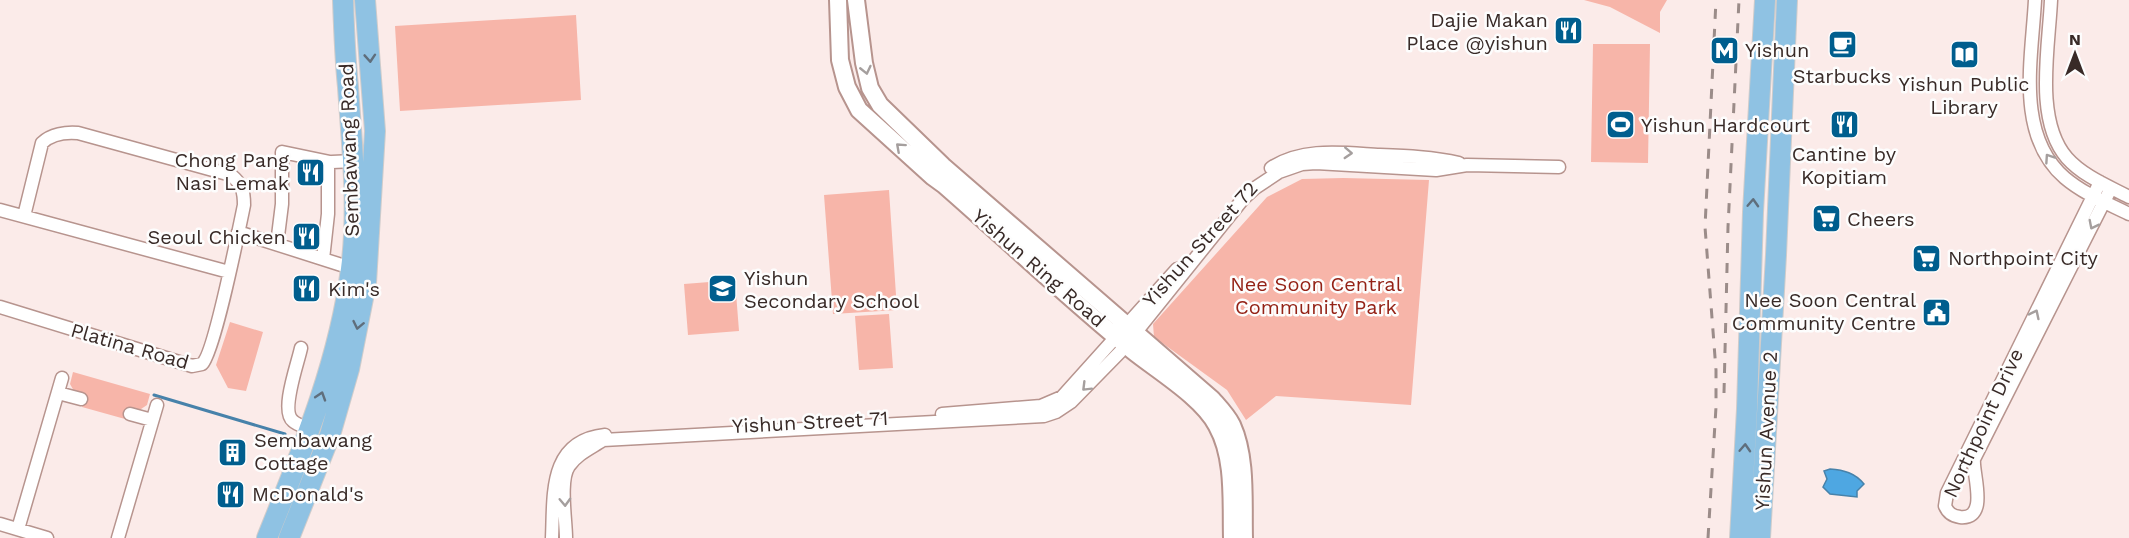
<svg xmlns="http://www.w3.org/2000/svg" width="2129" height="538" font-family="'Work Sans',sans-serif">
<rect width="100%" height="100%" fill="#fbebe9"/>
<path fill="#f7b5a9" d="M1584,0H1667L1660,12V33L1610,7Z
M576,15L581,100L400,111L395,26Z
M1593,44H1650L1648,163L1591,162Z
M1343,178L1429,180L1411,405L1276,396L1246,420L1227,390L1154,337L1153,324L1267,197L1302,179Z
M889,190L897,310L833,314L824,195Z
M735,280L739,331L688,335L684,284Z
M889,314L893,368L859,370L855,316Z
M230,322L263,332L246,391L228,388L216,365Z
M73,372L150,394L147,405L138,411L128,408L125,419L82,407L85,396L75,393L70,384Z"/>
<path fill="#4ea7e2" stroke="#4782aa" stroke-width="1.5" d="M1830,469C1844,470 1855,473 1864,484L1857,491V497L1830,494L1823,487L1827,479L1824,471Z"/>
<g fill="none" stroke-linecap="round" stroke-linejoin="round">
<path stroke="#4782aa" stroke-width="3" d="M154,395L285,434"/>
<defs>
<path id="street" d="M2035,0C2032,58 2015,135 2065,178C2084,194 2107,203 2129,214
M2051,0C2049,47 2034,120 2067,158C2083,176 2108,186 2129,197
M1271,168C1303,147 1343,153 1380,155C1407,156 1433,157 1459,163
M2100,182L1947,493L1945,506C1948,513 1952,516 1960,517C1990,520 1972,473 1974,459L2111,188
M0,210L229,272
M238,232L351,268
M277,244L282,204V152L330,162
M323,259L328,214V165L332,162L354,161
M0,307L192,366L202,364C214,354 239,229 244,205C244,191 242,184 231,175L78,133C66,132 51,134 42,143L24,216
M301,348C298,363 280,411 293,421C297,425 305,427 310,429
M58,393L81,399
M130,414L152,420
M942,414L1041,406L1062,397L1177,269
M0,524L47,538
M18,529L62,378
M118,538L157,405
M552,538C554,495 548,441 605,435
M566,538C566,520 559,480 569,466C577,454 591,448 603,440L1044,416L1056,412L1071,402L1120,352L1243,199L1255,188L1279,172L1302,164L1316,163L1436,170L1467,165L1559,167"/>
<path id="secondary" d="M838,0L840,60L847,87L859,110L933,177L944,185C1007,240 1068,298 1133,351C1158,371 1203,398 1217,426C1235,458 1231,502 1232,538
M856,0L864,63L870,88L880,105L943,166L1212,399C1219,407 1227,415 1232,425C1247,458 1243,502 1244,538"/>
<path id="primary" d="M267,538C302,451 339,363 351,269C359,208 352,147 348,87C345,58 344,29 343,0
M289,538L330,435L349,369L366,283L375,131L365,0
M1740,538L1747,409L1753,212L1765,0
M1760,538L1776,255L1787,0"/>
</defs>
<use href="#street" stroke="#b7948e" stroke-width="15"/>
<use href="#secondary" stroke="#b7948e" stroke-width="20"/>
<use href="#primary" stroke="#cfcccb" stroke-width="22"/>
<use href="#street" stroke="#fff" stroke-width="12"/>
<use href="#secondary" stroke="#fff" stroke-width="16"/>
<use href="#primary" stroke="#8fc2e3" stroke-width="20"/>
<path stroke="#9b8c89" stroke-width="3" stroke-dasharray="10 10" stroke-linecap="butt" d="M1724,393L1728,227L1739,0
M1708,538L1716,407V370L1705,227L1716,0"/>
</g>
<defs><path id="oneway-chevron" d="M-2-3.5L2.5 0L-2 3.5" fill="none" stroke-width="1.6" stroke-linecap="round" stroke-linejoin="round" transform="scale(1.5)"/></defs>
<g stroke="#5f6e7c">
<use href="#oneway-chevron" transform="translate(370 58) rotate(86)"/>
<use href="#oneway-chevron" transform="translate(1753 203) rotate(-87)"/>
<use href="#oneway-chevron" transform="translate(358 325) rotate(102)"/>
<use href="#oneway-chevron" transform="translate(321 396) rotate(-72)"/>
<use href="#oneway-chevron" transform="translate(1745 448) rotate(-87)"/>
</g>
<g stroke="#a59f9e">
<use href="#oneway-chevron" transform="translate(866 70) rotate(77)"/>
<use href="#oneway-chevron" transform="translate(900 147) rotate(-138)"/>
<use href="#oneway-chevron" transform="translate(1348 153) rotate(3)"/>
<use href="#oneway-chevron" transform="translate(2049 158) rotate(-124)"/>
<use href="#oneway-chevron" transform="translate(2093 225) rotate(117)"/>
<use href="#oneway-chevron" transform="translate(2035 314) rotate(-64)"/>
<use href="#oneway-chevron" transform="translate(1086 387) rotate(135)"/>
<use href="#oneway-chevron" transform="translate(565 502) rotate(88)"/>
</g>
<defs>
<symbol id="restaurant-square" viewBox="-11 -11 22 22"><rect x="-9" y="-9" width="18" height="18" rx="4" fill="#005e8e" stroke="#fdfdfd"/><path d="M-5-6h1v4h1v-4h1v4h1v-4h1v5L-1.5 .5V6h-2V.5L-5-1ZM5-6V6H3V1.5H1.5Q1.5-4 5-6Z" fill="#fff"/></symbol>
<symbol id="cafe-square" viewBox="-11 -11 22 22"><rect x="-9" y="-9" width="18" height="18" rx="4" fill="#005e8e" stroke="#fdfdfd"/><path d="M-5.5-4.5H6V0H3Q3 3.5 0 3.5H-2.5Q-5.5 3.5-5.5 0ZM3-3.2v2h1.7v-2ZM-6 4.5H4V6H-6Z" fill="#fff"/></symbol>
<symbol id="metro-square" viewBox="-11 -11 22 22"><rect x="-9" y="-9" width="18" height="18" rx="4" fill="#005e8e" stroke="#fdfdfd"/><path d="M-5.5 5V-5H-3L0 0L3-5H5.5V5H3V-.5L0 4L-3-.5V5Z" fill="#fff"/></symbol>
<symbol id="library-square" viewBox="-11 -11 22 22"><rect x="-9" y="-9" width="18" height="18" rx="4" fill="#005e8e" stroke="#fdfdfd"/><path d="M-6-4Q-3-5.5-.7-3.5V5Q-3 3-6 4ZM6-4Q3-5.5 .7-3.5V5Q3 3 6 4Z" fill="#fff"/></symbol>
<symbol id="stadium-square" viewBox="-11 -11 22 22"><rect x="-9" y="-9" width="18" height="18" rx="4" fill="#005e8e" stroke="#fdfdfd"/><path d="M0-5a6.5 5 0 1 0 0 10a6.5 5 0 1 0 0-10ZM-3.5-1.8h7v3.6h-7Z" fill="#fff"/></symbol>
<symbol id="supermarket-square" viewBox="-11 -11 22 22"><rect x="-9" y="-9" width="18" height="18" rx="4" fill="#005e8e" stroke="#fdfdfd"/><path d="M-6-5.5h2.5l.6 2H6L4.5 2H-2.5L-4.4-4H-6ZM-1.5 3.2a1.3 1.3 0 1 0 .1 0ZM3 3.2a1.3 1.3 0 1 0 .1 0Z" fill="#fff"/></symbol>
<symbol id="school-square" viewBox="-11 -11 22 22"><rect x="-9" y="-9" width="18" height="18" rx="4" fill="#005e8e" stroke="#fdfdfd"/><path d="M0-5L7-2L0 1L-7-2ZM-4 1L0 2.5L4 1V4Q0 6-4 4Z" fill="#fff"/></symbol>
<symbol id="civic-square" viewBox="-11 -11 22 22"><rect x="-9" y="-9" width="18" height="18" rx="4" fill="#005e8e" stroke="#fdfdfd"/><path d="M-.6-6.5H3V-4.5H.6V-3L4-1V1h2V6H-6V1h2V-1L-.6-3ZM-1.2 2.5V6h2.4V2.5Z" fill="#fff"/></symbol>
<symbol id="building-square" viewBox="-11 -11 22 22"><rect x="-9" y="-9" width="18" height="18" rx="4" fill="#005e8e" stroke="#fdfdfd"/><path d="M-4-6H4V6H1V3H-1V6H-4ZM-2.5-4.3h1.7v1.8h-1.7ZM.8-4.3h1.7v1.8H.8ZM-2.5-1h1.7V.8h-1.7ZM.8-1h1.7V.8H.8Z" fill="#fff"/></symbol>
</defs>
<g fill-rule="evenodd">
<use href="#restaurant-square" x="1552" y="14" width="33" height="33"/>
<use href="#cafe-square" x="1826" y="28" width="33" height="33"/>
<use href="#metro-square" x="1708" y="34" width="33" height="33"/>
<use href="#library-square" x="1948" y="38" width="33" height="33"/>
<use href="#restaurant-square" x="1828" y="108" width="33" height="33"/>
<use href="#stadium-square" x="1604" y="108" width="33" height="33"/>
<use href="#restaurant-square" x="294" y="156" width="33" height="33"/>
<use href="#supermarket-square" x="1810" y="202" width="33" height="33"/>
<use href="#restaurant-square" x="290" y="220" width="33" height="33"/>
<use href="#supermarket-square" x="1910" y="242" width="33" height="33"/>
<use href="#restaurant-square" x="290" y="272" width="33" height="33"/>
<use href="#school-square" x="706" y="272" width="33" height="33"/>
<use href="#civic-square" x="1920" y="296" width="33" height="33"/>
<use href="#building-square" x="216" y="436" width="33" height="33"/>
<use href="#restaurant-square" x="214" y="478" width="33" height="33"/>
</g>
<g text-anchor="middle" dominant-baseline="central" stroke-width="5" stroke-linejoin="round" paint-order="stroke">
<g font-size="20" fill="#382a27" stroke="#fdfdfd" text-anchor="start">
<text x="1548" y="20" text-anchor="end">Dajie Makan<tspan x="1548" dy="23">Place @yishun</tspan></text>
<text x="1745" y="50">Yishun</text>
<text x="1842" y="76" text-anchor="middle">Starbucks</text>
<text x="1964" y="84" text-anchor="middle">Yishun Public<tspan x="1964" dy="23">Library</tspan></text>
<text x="1641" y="125">Yishun Hardcourt</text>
<text x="1844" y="154" text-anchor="middle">Cantine by<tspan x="1844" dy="23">Kopitiam</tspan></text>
<text x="289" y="160" text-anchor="end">Chong Pang<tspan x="289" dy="23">Nasi Lemak</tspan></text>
<text x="1847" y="219">Cheers</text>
<text x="286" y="237" text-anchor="end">Seoul Chicken</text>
<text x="1948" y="258">Northpoint City</text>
<text x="744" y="278">Yishun<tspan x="744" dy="23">Secondary School</tspan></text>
<text x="328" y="289">Kim's</text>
<text x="1916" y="300" text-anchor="end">Nee Soon Central<tspan x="1916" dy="23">Community Centre</tspan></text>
<text x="254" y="440">Sembawang<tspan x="254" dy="23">Cottage</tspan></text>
<text x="252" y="494">McDonald's</text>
</g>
<g font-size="20" fill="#382a27" stroke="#fdfdfd">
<text transform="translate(349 150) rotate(-92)">Sembawang Road</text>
<text transform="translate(1200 244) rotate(-48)">Yishun Street 72</text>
<text transform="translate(1039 268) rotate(41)">Yishun Ring Road</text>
<text transform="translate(130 346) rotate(16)">Platina Road</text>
<text transform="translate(810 422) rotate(-3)">Yishun Street 71</text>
<text transform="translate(1983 423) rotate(-65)">Northpoint Drive</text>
<text transform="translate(1766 431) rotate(-87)">Yishun Avenue 2</text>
</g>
<g font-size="20" fill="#942216" stroke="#fdfdfd">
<text x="1316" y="284">Nee Soon Central<tspan x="1316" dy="23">Community Park</tspan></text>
</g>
</g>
<g transform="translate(2075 54)" stroke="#fdfdfd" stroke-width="4.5" paint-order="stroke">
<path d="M0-4.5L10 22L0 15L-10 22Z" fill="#382a27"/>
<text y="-9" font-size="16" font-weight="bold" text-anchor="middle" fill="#382a27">N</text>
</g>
</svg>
